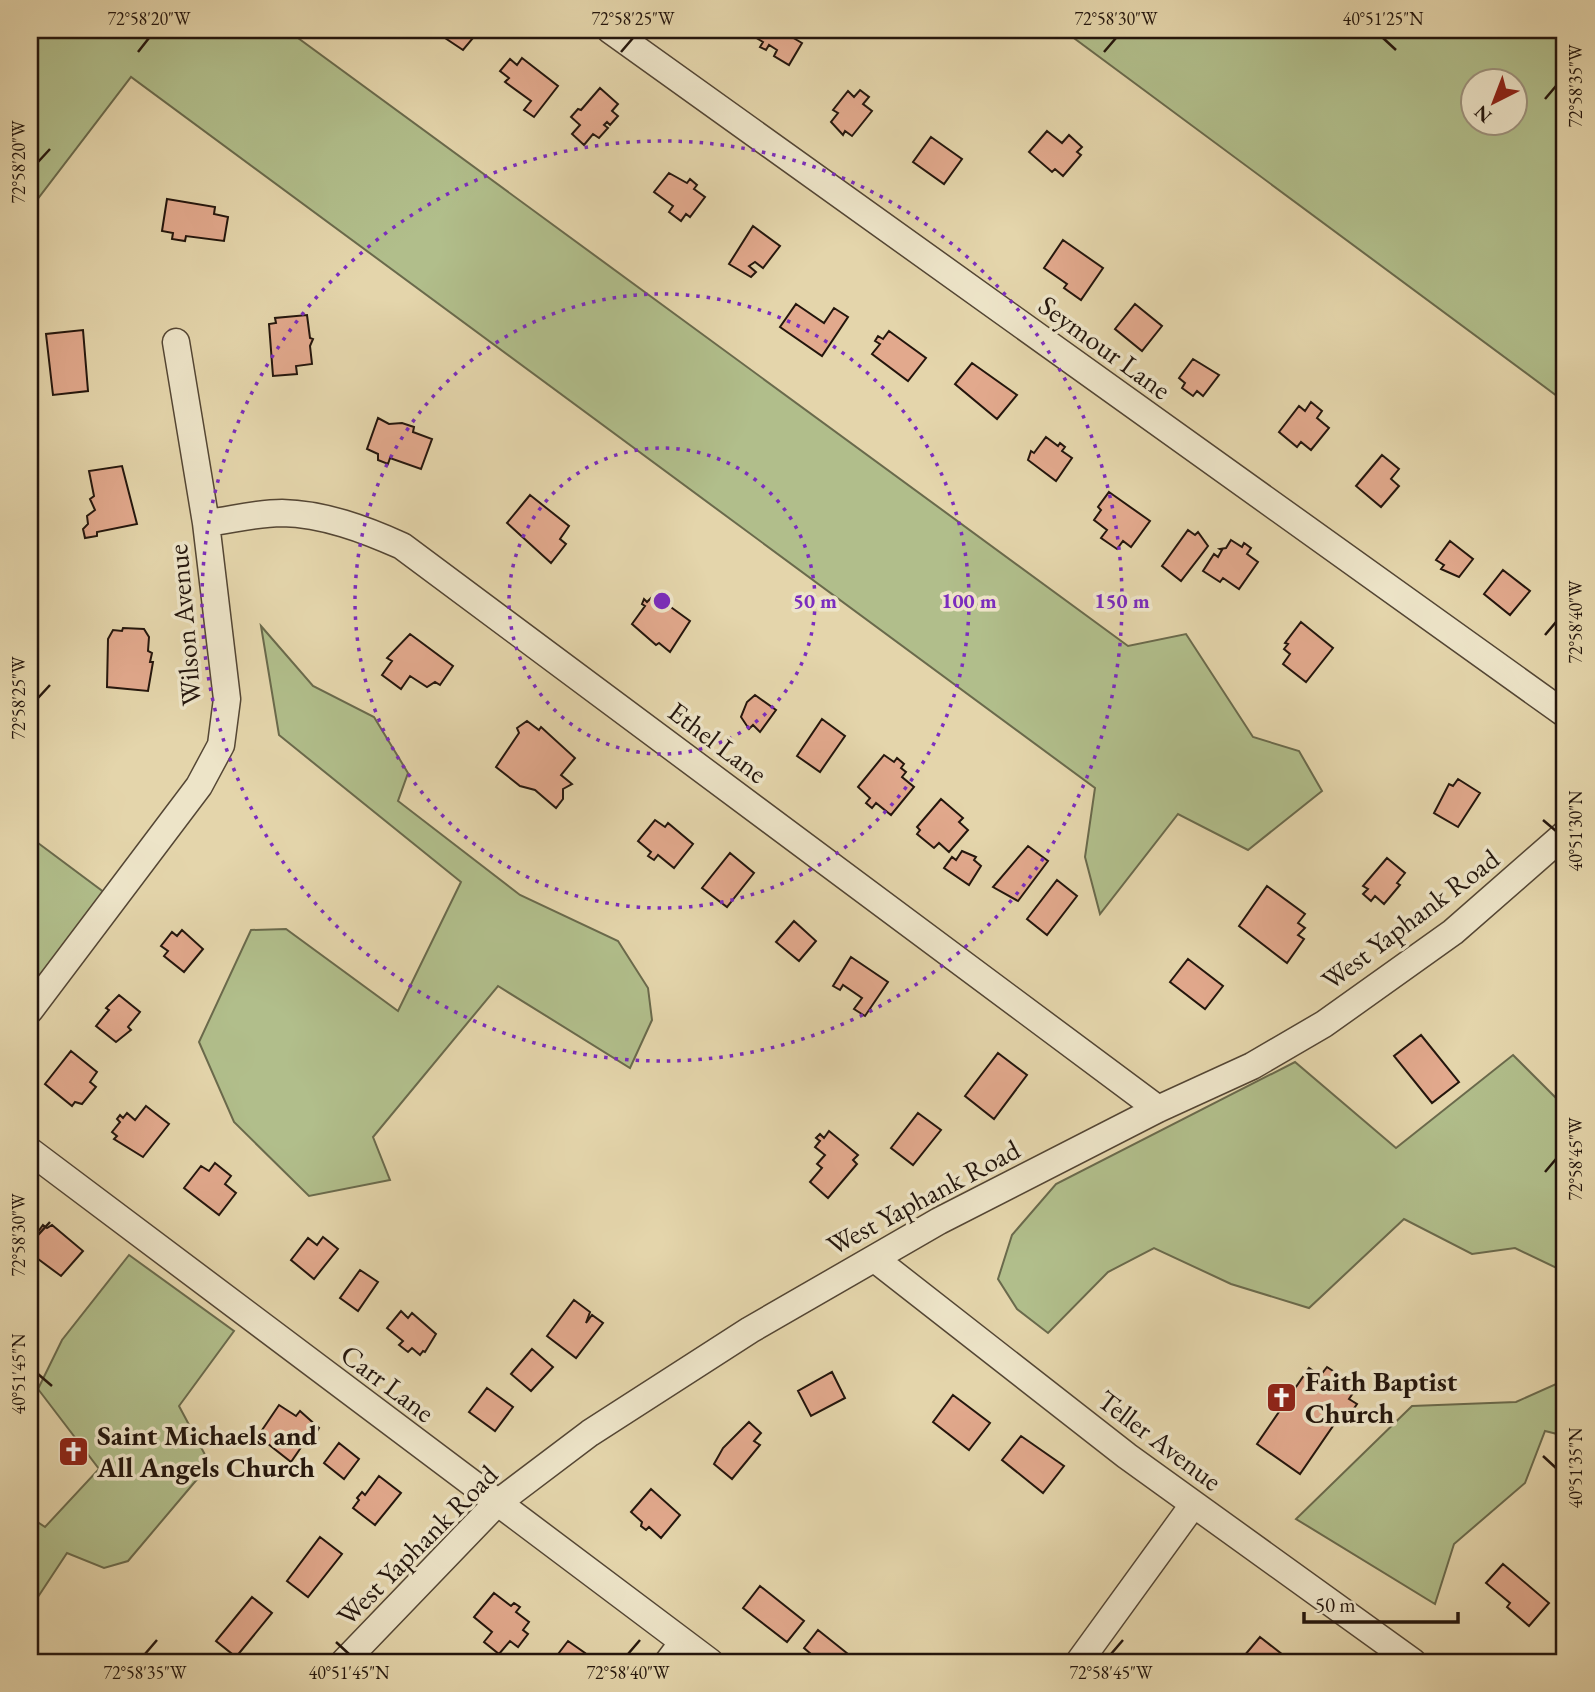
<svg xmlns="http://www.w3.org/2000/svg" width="1595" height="1692" font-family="'EB Garamond',serif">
<rect width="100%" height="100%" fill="#e4d5ab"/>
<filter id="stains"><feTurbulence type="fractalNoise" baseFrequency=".00286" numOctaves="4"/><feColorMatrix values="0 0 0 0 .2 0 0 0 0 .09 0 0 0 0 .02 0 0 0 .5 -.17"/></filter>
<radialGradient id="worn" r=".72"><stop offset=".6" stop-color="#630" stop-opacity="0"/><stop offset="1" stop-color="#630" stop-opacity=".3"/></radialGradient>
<path fill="#b1be8b" stroke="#6a6a4c" stroke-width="2" fill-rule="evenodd" d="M30,30H287L1128,646L1186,634L1253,737L1299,751L1322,791L1248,850L1178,814L1100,914L1085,857L1095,788L131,77L30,209Z
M1063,30H1565V402ZM1472,80H1514V122H1472Z
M261,626L313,686L374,717L408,773L398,801L520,895L618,941L648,988L652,1020L630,1068L498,986L373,1137L390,1180L309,1196L234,1122L199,1042L251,930L286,929L398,1011L461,882L279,735Z
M30,837L105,893L30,991Z
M1513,1055L1565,1107V1272L1515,1248L1472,1254L1404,1219L1309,1308L1231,1284L1154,1248L1108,1272L1048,1333L1017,1309L998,1279L1012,1235L1056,1184L1295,1062L1396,1148Z
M129,1255L234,1331L179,1406L210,1464L128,1561L104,1568L67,1553L30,1609V1517L45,1527L99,1469L38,1389L62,1340Z
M1565,1380V1436L1545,1431L1525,1483L1454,1544L1435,1604L1296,1519L1412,1406L1516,1402Z"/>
<path fill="#e2a98d" stroke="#24160d" stroke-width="2" d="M433,30H475L478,32L463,50Z
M757,30L793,32L790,36L802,43L789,65L774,56L777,50L769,45L766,50L760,47L763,42L753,36Z
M522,58L558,86L534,117L524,110L531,101L505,82L509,78L500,71L510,59L517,65Z
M600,88L618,104L612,111L618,116L610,125L607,122L604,125L608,128L599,138L593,134L584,145L572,134L580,125L571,117L578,109L581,110Z
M860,90L869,97L863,104L872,111L852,136L845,131L843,135L831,122L838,113L833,110L848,91L854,97Z
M1047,131L1062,143L1069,135L1082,147L1077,152L1081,155L1063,176L1055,169L1052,172L1029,152Z
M931,137L962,159L944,184L913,162Z
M669,173L687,183L690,179L697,185L694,189L705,197L690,217L686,214L681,221L669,212L673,206L654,192Z
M167,199L215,207L214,214L228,217L224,241L186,236L185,241L172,239L173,233L162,231Z
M753,226L780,246L763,268L755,262L749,266L756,272L751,277L729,264Z
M1063,240L1103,268L1081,300L1064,288L1067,284L1044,268Z
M796,304L824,323L834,308L848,317L822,356L780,327Z
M1135,304L1162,326L1142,351L1115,329Z
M307,315L310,338L313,339L310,346L312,364L296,366L297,374L273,376L269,324L276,323L275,318Z
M83,330L88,391L53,395L46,334Z
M889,331L926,358L908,381L872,354L880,344L875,341L878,336L883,339Z
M1193,359L1219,375L1203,396L1197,391L1193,396L1182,388L1185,383L1179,378Z
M972,363L1017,395L997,419L955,384Z
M1311,402L1322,411L1317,418L1329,428L1311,450L1301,442L1297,447L1279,432L1299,406L1305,411Z
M378,418L389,424L402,423L414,427L413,432L432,439L421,469L390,458L388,464L378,460V454L367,449Z
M1046,437L1058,446L1060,443L1065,447L1062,451L1072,458L1056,481L1028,460L1031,451L1034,453Z
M1382,455L1399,469L1391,479L1399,486L1381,507L1356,486Z
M122,466L137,524L97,532V536L85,538L83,529L88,524L87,516L95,510L90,499L94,496L89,471Z
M1109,492L1150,521L1131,547L1123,541L1117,549L1101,538L1107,530L1094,520L1101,510L1098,507Z
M530,495L569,526L560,539L566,544L551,563L507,523Z
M1188,530L1195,535L1198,532L1208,546L1181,581L1162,566Z
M1231,540L1242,547L1244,543L1251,548L1247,554L1258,562L1239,589L1223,578L1220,582L1203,571L1214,554L1218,557L1222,550L1220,549L1226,548Z
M1450,541L1473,559L1459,577L1441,569L1444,565L1436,560Z
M1503,570L1530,591L1510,615L1484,594Z
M652,597L659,602L661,600L690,621L670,652L659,643L656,645L632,624L645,606L642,604L644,599L647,602Z
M1301,622L1333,648L1306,682L1283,664L1290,654L1284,649L1288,644L1285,643Z
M123,628L144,629L149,637L148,651L152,653L150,662H153L148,691L107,687L108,639L113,630L122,631Z
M410,634L453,666L440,685L435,682L427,687L410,676L401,689L382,675L392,661L387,658Z
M755,695L776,710L760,732L753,725L749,729L741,717L747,702Z
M822,719L845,736L820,772L797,756Z
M527,721L539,730L541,727L575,758L561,775L572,784L563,789V799L556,808L535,790L520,786L496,767L519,733L517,728Z
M884,755L894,762L897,758L904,764L901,768L906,772L902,777L914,787L891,815L876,803L872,808L866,803L870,798L858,787Z
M1458,779L1480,793L1458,827L1434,813L1449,784L1453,786Z
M941,799L963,818L959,822L968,830L949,852L939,843L934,848L917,834L920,830L917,827Z
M655,820L665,827L668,823L693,844L674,868L658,855L654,860L648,856L651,852L638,841Z
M1028,846L1048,861L1018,901L993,887Z
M962,851L976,857L974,860L981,866L969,885L944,868L952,857L956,860Z
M730,853L754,873L727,907L702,888Z
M1387,858L1405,873L1397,883L1400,885L1384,904L1375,896L1371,901L1363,894L1368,889L1363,886Z
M1057,880L1077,896L1047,935L1027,919Z
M1267,886L1305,914L1298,923L1305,928L1298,935L1304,939L1287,963L1239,926Z
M794,921L816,941L799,961L776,942Z
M182,930L203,949L184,972L164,956L168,951L161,946L172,932L177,936Z
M851,957L888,982L865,1016L854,1009L862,998L843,985L840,990L833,986Z
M1188,959L1223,986L1205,1009L1170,982Z
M119,995L140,1012L128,1027L131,1030L116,1042L96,1026L109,1010L106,1008Z
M1421,1035L1459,1082L1432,1103L1394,1056Z
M71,1051L97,1072L90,1082L96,1087L82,1104L75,1102L72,1106L45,1084Z
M998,1053L1027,1075L994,1119L965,1096Z
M146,1106L169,1124L143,1157L114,1139L117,1136L112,1132L120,1122L117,1119L120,1115L123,1118L127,1113L135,1120Z
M918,1113L941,1130L913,1165L891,1148Z
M829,1131L858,1155L853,1160L857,1164L828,1198L810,1182L822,1168L817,1164L825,1155L815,1147L820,1141L816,1138L820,1134L824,1138Z
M215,1163L231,1176L225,1184L236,1193L219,1215L184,1188L201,1166L209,1171Z
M43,1225L47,1228L52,1225L83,1251L61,1276L30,1253V1243Z
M323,1237L338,1249L314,1279L291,1260L308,1238L317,1245Z
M360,1270L378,1282L358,1311L340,1298Z
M574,1300L590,1312L586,1323L592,1315L603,1323L576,1358L547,1336Z
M401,1311L408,1318L412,1313L436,1334L425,1352L423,1351L420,1355L412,1348L408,1352L399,1345L403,1341L387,1328Z
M532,1349L553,1367L531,1391L511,1374Z
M1327,1367L1357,1387L1349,1399L1357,1404L1348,1417L1342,1413L1300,1474L1257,1444L1309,1368L1320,1376Z
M832,1372L845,1398L811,1416L798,1391Z
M487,1388L513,1407L495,1431L469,1412Z
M953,1395L990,1423L969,1450L933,1422Z
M279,1405L296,1416L300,1411L319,1428L316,1433L313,1430L291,1462L258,1436Z
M749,1422L761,1433L754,1441L760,1445L732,1479L714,1464L723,1448Z
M1021,1436L1064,1466L1043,1493L1002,1460Z
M339,1443L359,1459L344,1479L324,1463Z
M379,1476L401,1493L375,1525L353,1508L359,1500L357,1498L362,1492L365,1495Z
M651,1489L680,1515L661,1538L649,1527L646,1530L641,1526L642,1522L631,1512Z
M320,1537L342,1554L308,1597L287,1581Z
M1503,1564L1549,1603L1529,1626L1507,1607L1510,1603L1486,1583Z
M760,1586L804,1621L787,1642L743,1608Z
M494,1593L511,1606L514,1603L520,1607L516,1612L529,1622L523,1630L528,1634L518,1647L510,1641L499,1654L484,1642L492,1632L474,1617Z
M252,1597L272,1613L236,1657L216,1641Z
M818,1630L858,1662H817L809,1656L811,1654L804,1648Z
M1260,1637L1292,1662H1239Z
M568,1641L585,1653L578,1662H552Z"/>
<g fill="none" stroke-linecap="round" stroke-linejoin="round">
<defs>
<path id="minor" d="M610,30L1565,714
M206,523C231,520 257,513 282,513C324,514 364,529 402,546L1158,1109
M30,1010L199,786L221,745L227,699L206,523L176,342
M30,1151L710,1662
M875,1259L1127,1456L1413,1662
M344,1662L496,1504L590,1433L750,1330L939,1221L1158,1109L1252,1066L1324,1024L1453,932L1565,834
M668,1662L683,1642
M1079,1662L1193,1505"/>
</defs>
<use href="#minor" stroke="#544634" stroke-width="29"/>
<use href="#minor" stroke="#ede4c8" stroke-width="26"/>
</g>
<path fill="none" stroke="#24160d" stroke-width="2.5" d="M1383,38L1396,50M138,52L149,38M621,52L633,38M1104,52L1116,38M1545,99L1556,86M38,162L50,149M1545,635L1556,622M38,698L50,685M1543,820L1556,831M1545,1172L1556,1159M38,1235L50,1222M38,1374L52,1386M1543,1456L1556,1468M336,1642L349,1654M145,1654L157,1640M628,1654L640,1640M1111,1654L1123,1640"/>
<g fill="none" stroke="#7b2cbf" stroke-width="3.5" stroke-dasharray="3.5 7">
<circle cx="662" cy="601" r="153"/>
<circle cx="662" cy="601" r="307"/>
<circle cx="662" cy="601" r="460"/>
</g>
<defs>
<symbol id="church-square" viewBox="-11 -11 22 22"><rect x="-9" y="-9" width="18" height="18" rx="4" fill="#8f2418" stroke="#ede4c8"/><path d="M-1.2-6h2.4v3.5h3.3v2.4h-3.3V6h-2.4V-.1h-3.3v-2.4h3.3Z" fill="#fff"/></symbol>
</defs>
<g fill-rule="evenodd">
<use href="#church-square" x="1264" y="1380" width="35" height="35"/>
<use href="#church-square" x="56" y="1434" width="35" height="35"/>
</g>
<g text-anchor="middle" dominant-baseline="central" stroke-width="7" stroke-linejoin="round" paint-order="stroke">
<g font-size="28" fill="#24160d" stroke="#ede4c8">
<text transform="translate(1105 347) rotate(36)">Seymour Lane</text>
<text transform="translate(184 625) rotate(-95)">Wilson Avenue</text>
<text transform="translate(718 742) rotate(37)">Ethel Lane</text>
<text transform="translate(1410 919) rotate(-37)">West Yaphank Road</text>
<text transform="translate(923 1197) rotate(-28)">West Yaphank Road</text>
<text transform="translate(388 1383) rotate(37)">Carr Lane</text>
<text transform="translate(1160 1440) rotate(37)">Teller Avenue</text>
<text transform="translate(417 1545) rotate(-45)">West Yaphank Road</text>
</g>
<g font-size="28" font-weight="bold" fill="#24160d" stroke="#ede4c8" text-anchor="start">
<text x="1305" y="1381">Faith Baptist<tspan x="1305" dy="32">Church</tspan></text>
<text x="97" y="1435">Saint Michaels and<tspan x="97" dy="32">All Angels Church</tspan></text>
</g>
</g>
<circle cx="662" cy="601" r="10" fill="#7b2cbf" stroke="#ede4c8" stroke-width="3.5"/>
<g font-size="21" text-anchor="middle" font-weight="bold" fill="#7b2cbf" stroke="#ede4c8" stroke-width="7" stroke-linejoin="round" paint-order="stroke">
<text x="815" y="608">50 m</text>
<text x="969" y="608">100 m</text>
<text x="1122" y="608">150 m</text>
</g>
<rect width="1595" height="1692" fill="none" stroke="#e4d5ab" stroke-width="77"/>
<g transform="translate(1494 102) rotate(222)"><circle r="33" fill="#ede4c8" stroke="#9d927d" stroke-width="2"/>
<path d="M0-5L12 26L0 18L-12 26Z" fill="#8f2418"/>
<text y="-10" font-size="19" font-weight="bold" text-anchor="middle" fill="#24160d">N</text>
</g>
<path d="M1304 1612v10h154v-10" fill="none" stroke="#24160d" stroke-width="3.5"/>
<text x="1315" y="1612" font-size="21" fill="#24160d" stroke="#ede4c8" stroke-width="5" paint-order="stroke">50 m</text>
<rect x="38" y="38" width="1518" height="1616" fill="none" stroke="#24160d" stroke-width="2.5"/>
<g font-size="18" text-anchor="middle" fill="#24160d">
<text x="149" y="25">72°58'20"W</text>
<text x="633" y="25">72°58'25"W</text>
<text x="1116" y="25">72°58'30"W</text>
<text x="1383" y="25">40°51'25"N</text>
<text transform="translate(1576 86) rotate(-90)" y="6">72°58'35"W</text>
<text transform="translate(19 162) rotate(-90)" y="6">72°58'20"W</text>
<text transform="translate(1576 622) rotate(-90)" y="6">72°58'40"W</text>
<text transform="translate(19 698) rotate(-90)" y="6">72°58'25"W</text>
<text transform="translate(1576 831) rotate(-90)" y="6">40°51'30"N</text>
<text transform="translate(1576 1159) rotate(-90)" y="6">72°58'45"W</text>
<text transform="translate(19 1235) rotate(-90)" y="6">72°58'30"W</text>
<text transform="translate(19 1374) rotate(-90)" y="6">40°51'45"N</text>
<text transform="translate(1576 1468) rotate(-90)" y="6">40°51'35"N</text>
<text x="145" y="1679">72°58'35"W</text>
<text x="349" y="1679">40°51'45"N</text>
<text x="628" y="1679">72°58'40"W</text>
<text x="1111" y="1679">72°58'45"W</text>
</g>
<rect width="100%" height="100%" filter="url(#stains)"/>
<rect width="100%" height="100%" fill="url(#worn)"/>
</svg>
